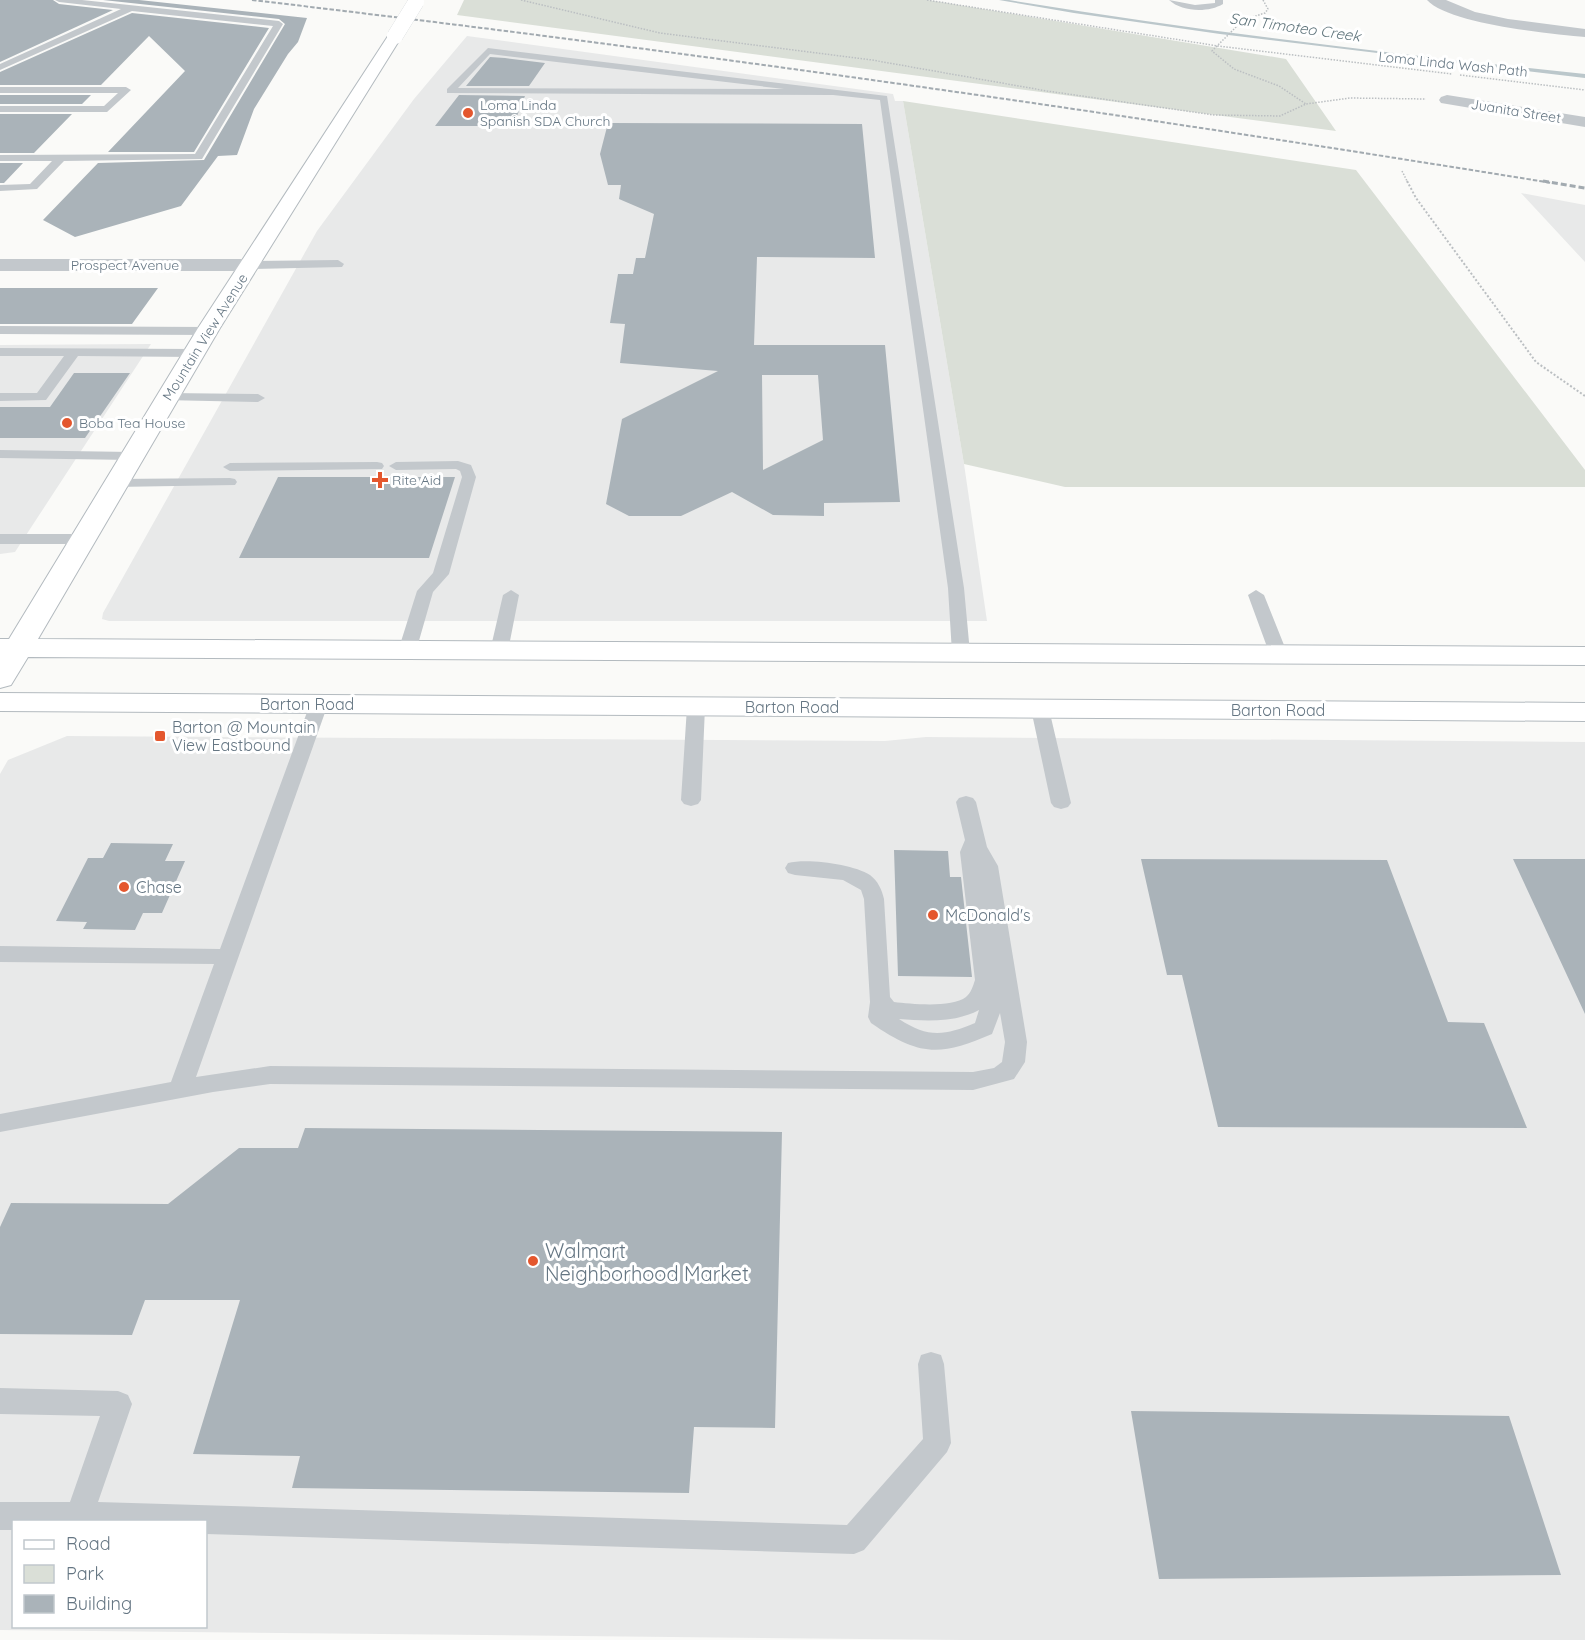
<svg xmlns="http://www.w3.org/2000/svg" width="1585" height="1640" font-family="Quicksand,sans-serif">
<rect width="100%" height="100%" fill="#fafaf8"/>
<path fill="#e8e9e9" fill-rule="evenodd" d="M467,36L893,94L895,101H903L964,464L987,621H109L102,619L103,613L317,231L414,99Z
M1521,193L1585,205V262Z
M151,344L15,552L0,554V345Z
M67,736L885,741L926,737L1585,742V1640H963L0,1630V774L8,760ZM14,1522H206V1626H14Z"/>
<path fill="#dadfd7" d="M464,0H928L1286,59L1336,131L457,15Z
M903,101L1356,170L1585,470V487H1065L964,464Z"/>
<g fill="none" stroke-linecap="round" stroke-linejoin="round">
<path fill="#bbc7cb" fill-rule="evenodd" d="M999,0H1009C1200,31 1393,54 1585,74V78L1220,34L1074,13Z"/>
</g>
<path fill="#aab3b9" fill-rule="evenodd" d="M0,0H53L59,4L113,10L0,62Z
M103,0H139L307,18L298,42L288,54L254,109L237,155L218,156L181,206L75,237L43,220L98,163L204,160L285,24L279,19Z
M132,13L269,28L194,152H108L185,71L149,36L101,85H0V72Z
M490,57L505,58L545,63L529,86H466Z
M0,95H91L82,104H0Z
M459,95L525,96L513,126H435Z
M0,114H72L34,153H0Z
M608,123L862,124L875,258L757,257L754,345H885L900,502L824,503V516L773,515L732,492L681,516H629L606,504L622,419L718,371L620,363L625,324L610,323L618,274H633L636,258H645L654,214L619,199L621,185H608L600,154ZM762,375H818L823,440L763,470Z
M0,163H23L4,183H0Z
M0,288H158L132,324H0Z
M74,373H130L85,438H0V407H50Z
M278,477H455L429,558H239Z
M111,843L173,844L165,861H185L162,913H143L135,930L83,929L87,922L56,921L88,858H103Z
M894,850L948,851L950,877H961L972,977L898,976Z
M1141,859L1387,860L1448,1022L1484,1023L1527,1128L1218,1127L1182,975H1167Z
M1513,859H1585V1014Z
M305,1128L782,1132L775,1428L694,1427L689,1493L292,1488L300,1456L193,1454L240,1300H145L132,1335L0,1334V1227L11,1203L168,1204L239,1148H298Z
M1131,1411L1509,1416L1561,1575L1159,1579Z"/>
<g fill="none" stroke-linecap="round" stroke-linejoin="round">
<defs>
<path id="secondary" d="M395,32L402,36L220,328L38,639L1585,647V665L28,657L11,685L0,688V639H9L198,328L388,36Z
M0,693L1585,703V721L0,711Z"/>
</defs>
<use href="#secondary" stroke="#b3babf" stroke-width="2"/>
<path stroke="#bbbfc2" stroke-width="1.5" stroke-dasharray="1.5 1.5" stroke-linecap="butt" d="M521,0L660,33L872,60L1047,91L1214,115L1280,116L1306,104L1350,98L1426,99
M927,0L1218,46L1452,74
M1263,0L1268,9L1265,13L1243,20L1212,51L1234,69L1279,86L1306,104
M1460,75L1585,90
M1402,171L1408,183"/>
<path stroke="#bbbfc2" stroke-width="2" stroke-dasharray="2 2" stroke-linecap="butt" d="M1407,181L1416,198L1536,362L1585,396"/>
<path fill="#c3c8cc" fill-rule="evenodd" d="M55,0H82L279,21L283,24L202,159L64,161L37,189L0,191V185L30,184L52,161H0V155L195,154L273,26L132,11L0,70V64L121,9L59,2Z
M1169,0L1195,5L1215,3V0H1223V4C1208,13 1182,12 1169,0Z
M488,48L887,96L964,588L970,653L967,657H955L952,653L948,588L880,100L833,95L447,93V89ZM490,54L784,89L458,88Z
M0,87H126L131,90L107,112H0V106H104L118,93H0Z
M338,260L344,264L342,267L249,269L243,265L249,261Z
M0,326L208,327L214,331L208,335L0,334Z
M0,348L194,349L201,353L194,357L78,356L46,400L0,401V393H37L64,356H0Z
M168,393L258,394L265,398L258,402L163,400L161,397L163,394Z
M0,450L132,452L139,456L132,460L0,458Z
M458,461L471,465L476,477L449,574L433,592L416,651L413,655H401L398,651L417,591L433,573L462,477L460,471L456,469L396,470L389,466L396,462Z
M377,462L382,463L384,466L382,469L230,471L223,467L230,463Z
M230,478L235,479L237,482L235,485L115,487L108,483L115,479Z
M0,534H82L90,539L82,544H0Z
M511,590L519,595L508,651L505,655H493L490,651L503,595Z
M1256,590L1264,595L1288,655L1285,659H1273L1270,655L1248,595Z
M319,699L325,700L328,704L196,1077L270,1066L973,1072L994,1068L1002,1062L1005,1042L1000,1013L992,1034C939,1057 919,1056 871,1023L868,1017L870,1002L864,899L861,890L843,880L795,875L788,873L785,868L788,863C807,858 853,864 870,875C878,881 882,890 884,899L890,997L894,1002C912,1004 952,1008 966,997C971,993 973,986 975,980L960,852L965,840L956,802L959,798L966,796L973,798L976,802L987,847L998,866L1027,1042L1025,1062L1014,1079L973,1090L270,1084L213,1092L0,1132V1114L171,1082L214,964L0,962V946L220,949L310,704L313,700ZM979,1010L975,1023C944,1036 928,1038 899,1019C925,1021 955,1023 979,1010Z
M696,702L702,703L705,707L701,800L698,804L691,806L684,804L681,800L687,707L690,703Z
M1040,704L1046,705L1049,709L1071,803L1068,807L1061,809L1054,807L1051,803L1031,709L1034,705Z
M931,1352L941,1355L944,1364L951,1443L947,1452L864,1550L854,1554L206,1534V1522H14V1530H0V1502H70L100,1416L0,1414V1388L118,1391L128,1395L132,1404L98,1502L847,1525L923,1439L918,1364L921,1355Z"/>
<path fill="#c3c8cc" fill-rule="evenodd" d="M1427,0H1446L1475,12L1508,19L1585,29V37C1551,34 1449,24 1427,0Z
M1447,95L1585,117V127L1441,103L1439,100L1441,97Z
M0,259H249L256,261L259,265L256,269L249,271H0Z"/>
<use href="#secondary" fill="#fff" fill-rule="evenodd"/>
<path stroke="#a2aab0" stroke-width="2" stroke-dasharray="4.5 2" stroke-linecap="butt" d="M252,0C687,51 1120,113 1552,183"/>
<path stroke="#a2aab0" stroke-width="3" stroke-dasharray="6 3" stroke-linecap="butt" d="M1543,181L1585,188"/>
<defs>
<path id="secondary-bridge" d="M395,36L416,2"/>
</defs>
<use href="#secondary-bridge" stroke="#b3babf" stroke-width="16" stroke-linecap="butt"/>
<use href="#secondary-bridge" stroke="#fff" stroke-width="16"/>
</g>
<g fill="#e4572e" stroke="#fff" stroke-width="2">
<circle cx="468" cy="113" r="6"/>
<circle cx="67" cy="423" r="6"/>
<path d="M377 471h6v6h6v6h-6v6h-6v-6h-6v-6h6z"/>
<rect x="154" y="730" width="12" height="12" rx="3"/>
<circle cx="124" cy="887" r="6"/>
<circle cx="933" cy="915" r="6"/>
<circle cx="533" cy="1261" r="6"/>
</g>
<g text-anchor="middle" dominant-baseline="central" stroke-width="6" stroke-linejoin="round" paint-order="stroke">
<g font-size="14" fill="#657683" stroke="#fff">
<text transform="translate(1453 64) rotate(6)">Loma Linda Wash Path</text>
<text transform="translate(1516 111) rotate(9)">Juanita Street</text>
<text x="125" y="265">Prospect Avenue</text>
<text transform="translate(205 337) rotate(-58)">Mountain View Avenue</text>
</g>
<g font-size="14" fill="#657683" stroke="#fff" text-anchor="start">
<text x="480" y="105">Loma Linda<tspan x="480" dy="16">Spanish SDA Church</tspan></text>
<text x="79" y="423">Boba Tea House</text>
<text x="392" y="480">Rite Aid</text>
</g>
<g font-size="15" font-style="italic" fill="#60757c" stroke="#fff">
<text transform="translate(1295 27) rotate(8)">San Timoteo Creek</text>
</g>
<g font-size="16" fill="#657683" stroke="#fff">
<text x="307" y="704">Barton Road</text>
<text x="792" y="707">Barton Road</text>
<text x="1278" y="710">Barton Road</text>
</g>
<g font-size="16" fill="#657683" stroke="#fff" text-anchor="start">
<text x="172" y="727">Barton @ Mountain<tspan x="172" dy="18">View Eastbound</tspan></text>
<text x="136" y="887">Chase</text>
<text x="945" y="915">McDonald's</text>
</g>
<g font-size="20" fill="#657683" stroke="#fff" text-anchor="start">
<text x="545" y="1250">Walmart<tspan x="545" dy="23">Neighborhood Market</tspan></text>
</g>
</g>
<rect x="12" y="1520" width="195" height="108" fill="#ffffff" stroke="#c1c8cd" stroke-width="1.5"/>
<rect x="24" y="1540" width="30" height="9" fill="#ffffff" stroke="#c1c8cd" stroke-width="1.5"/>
<text x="66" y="1550" font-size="18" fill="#657683">Road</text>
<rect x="24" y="1565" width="30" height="18" fill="#dadfd7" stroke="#c1c8cd" stroke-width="1.5"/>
<text x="66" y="1580" font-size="18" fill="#657683">Park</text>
<rect x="24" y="1595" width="30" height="18" fill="#aab3b9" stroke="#c1c8cd" stroke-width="1.5"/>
<text x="66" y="1610" font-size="18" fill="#657683">Building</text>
</svg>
